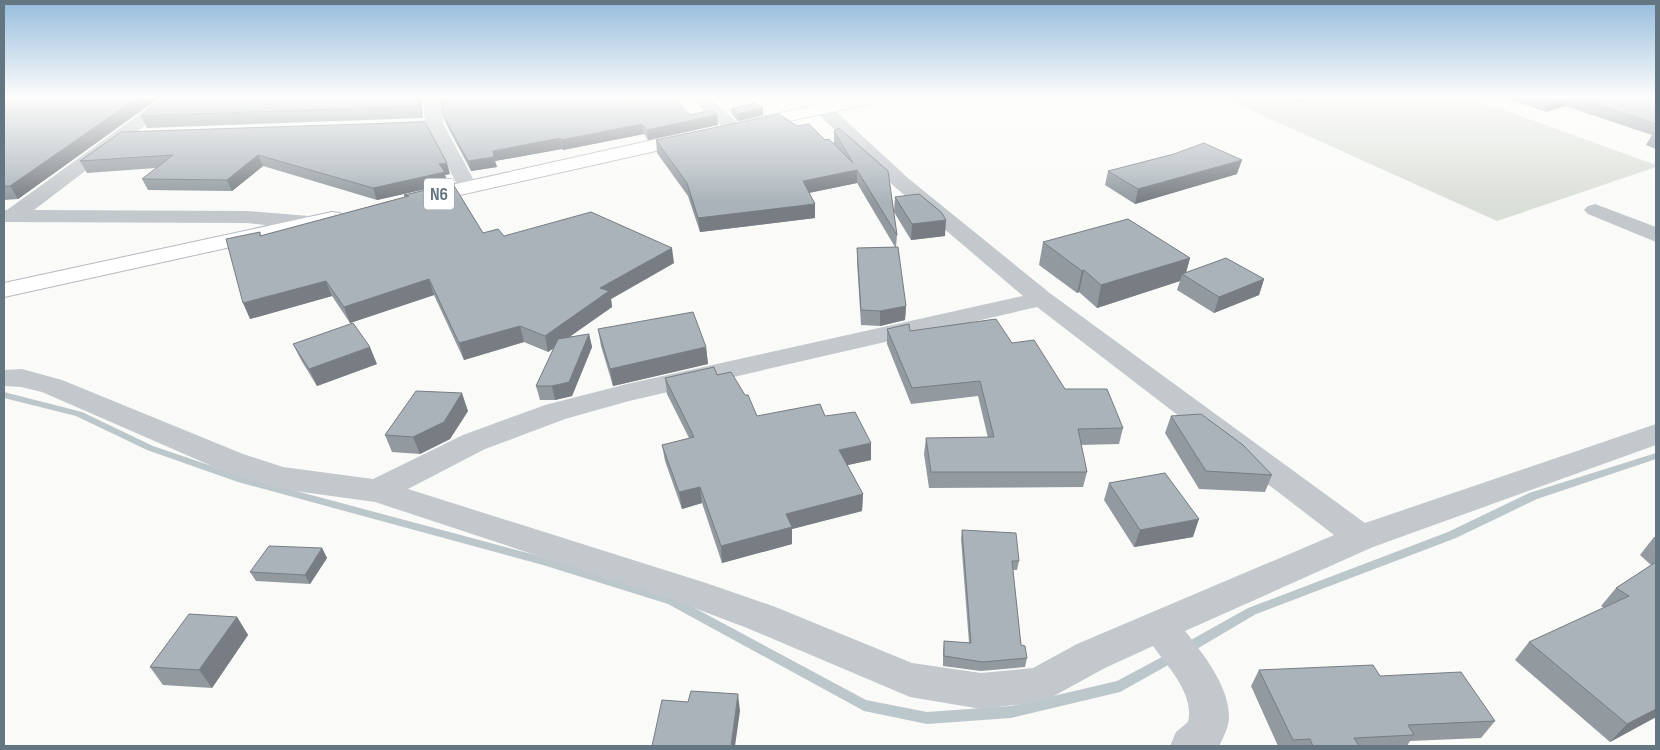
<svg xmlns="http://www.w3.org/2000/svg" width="1660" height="750" font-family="'Sofia Sans Condensed',sans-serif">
<rect width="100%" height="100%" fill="#fafaf8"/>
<path fill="#dadfd7" d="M1224,98H1471L1656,165V167L1497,221Z"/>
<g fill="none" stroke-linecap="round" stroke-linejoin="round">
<path fill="#bbc7cb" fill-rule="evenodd" d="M4,392L82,412L153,446L244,477L543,557L676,598L866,700L927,712L1011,706L1117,681L1175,650L1179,651L1181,655L1179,659L1120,692L1011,718L927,724L864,711L668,604L543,565L238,482L147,450L76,416L4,398Z
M1656,453V459L1537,499L1456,538L1256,614L1190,653L1186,654L1182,653L1180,649L1182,645L1248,608L1448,532L1529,493Z"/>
<defs>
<path id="primary" d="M849,98H882L874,103L747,130L741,129L738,125L741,121L747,120Z
M693,131L700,133L702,137L700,141L420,204L413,202L410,198L413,194L420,192Z
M332,212L340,213L343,218L340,223L4,297V283Z"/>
</defs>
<use href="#primary" stroke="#b5babe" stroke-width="2"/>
<path fill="#c3c8cc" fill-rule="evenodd" d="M4,98H16L10,106L4,107Z
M162,98H181L34,210L247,211L309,216L317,218L320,223L317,228L309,230L247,223L4,222V210H7Z
M422,98H439L444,125L478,188L475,192L468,194L461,192L429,131L389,132L383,131L380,127L383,123L425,120Z
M691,98H710L743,128L740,132H728Z
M823,104L829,105L909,179L1051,294L1365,523L1656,424V445L1373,547L1185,631C1204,655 1229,686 1229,717C1229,727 1223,738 1219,746H1170L1176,732L1188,722C1195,694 1167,666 1153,646L1105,668L1052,697L1038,702L981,709L910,697L747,628L681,603L375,502L281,489L221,470L42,392L21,387L4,386V370L22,369L62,380L243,454L283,467L373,479L463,435L545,405L627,384L1023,296L895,187L817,113L814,109L817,105ZM1037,307L1334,535L1077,644L1033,668L981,673L912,663L773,606L706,583L408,489L485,449L565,419L629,401Z
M1595,204L1656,227V242L1588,214L1584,210L1588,206Z"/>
<use href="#primary" fill="#fff" fill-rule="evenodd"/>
</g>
<path fill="#929a9f" d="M17,98H159L18,199L4,200V106Z
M1287,98H1312L1298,102Z
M1506,98H1656V149L1646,145L1652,135L1565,106L1546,112Z
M421,101L423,118L147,128L141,116Z
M628,101L690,115L718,125L648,140L644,134L563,150L562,149L495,161L497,167L471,171L446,124L443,115Z
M763,108V115L738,121L732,115L731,109Z
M797,126L834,144V131L897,235L896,247L906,306L905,320L880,326L861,325L857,262V248L895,247L857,183L809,193L815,204V218L700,232L688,196L657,153L656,140Z
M121,132L450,174L445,175L448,184L377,200L263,166L232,191L148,190L142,179L156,168L87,173L80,161Z
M1108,171L1237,174L1135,204L1105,185Z
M453,184L483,233L674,263L611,299L612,307L569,337L589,334L592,347L572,396L555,400H540L536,386L554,348L548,352L524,342L464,360L434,295L350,323L332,296L250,319L260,232L261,236L404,197V195Z
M895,197L945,236L911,240L894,212Z
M1043,242L1190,258L1186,273L1264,279L1259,295L1214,313L1177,290L1180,281L1097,308L1079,292L1077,293L1039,265Z
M598,329L706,347L708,364L613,386L601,346Z
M887,329L1012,343L1065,389L1123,428L1119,444L1081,445L1087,472L1083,487L929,488L924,454L926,438H988L978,396L911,404L887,344Z
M293,344L377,364L317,386L301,360Z
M717,375L757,416H825L871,460L847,465L863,494L862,511L792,529V544L722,563L702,503L682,509L665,461L662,445L689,438L667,394L665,378Z
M468,411L450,439L420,454L392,452L385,435Z
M1171,416L1272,475L1265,492L1199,489L1165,433Z
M1109,483L1193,537L1134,547L1104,500Z
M962,530L1019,561L1017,570H1013L1021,645L1027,658L1025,667L981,671L943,666V651L944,641L969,643L961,539Z
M1654,537H1656V717L1610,742L1515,660L1529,642L1604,608L1601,606L1616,588L1651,565L1640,555Z
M322,548L327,558L310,584L256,581L250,572Z
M237,617L248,635L212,688L163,685L150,667Z
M1259,670L1380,676L1495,721L1481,738L1410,741L1407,746H1278L1251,686Z"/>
<path fill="#777d82" d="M137,98H159L18,199L10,186Z
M418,98H420L421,101L423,118L419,106Z
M1300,98H1312L1298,102Z
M1564,98H1569L1565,106L1546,112L1551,102Z
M763,108V115L738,121L737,114Z
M717,115L718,125L648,140L647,130Z
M642,124L644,134L563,150L561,140Z
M560,138L562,149L495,161L497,167L471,171L468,161L493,151Z
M258,155L263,166L232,191L227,180Z
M1242,160L1237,174L1135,204L1138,189Z
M447,163L450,174L445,175L448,184L377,200L373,188L439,164Z
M857,170V183L803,194V181Z
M815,204V218L700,232L698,218Z
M946,220L945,236L911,240L912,224Z
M672,248L674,263L611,299L612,307L548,352L545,336L600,288Z
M1190,258L1185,276L1182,274L1180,281L1097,308L1101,285Z
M1084,270L1079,292L1077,293L1082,271Z
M429,279L434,295L350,323L344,307Z
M1264,279L1259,295L1214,313L1219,297Z
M326,281L332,296L250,319L243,303Z
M906,306L905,320L880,326V311Z
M520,326L524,342L464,360L459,343Z
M589,334L592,347L572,396L555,400L552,386Z
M370,347L377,364L317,386L309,369Z
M706,347L708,364L613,386L610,369Z
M462,393L468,411L450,439L420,454L413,437Z
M871,443V460L839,467V450Z
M700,487L702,503L682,509L679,492Z
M863,494L862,511L792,529V544L722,563L721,546L786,514Z
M1199,519L1193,537L1134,547L1140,530Z
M322,548L327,558L310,584L305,575Z
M237,617L248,635L212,688L199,670Z
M738,694L740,711L735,746H731Z
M1656,709V717L1610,742L1627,724Z"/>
<path fill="#aab3b9" stroke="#777d82" d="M17,98H137L10,186H4V106Z
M163,98H418L419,106L141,116Z
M440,98H626L628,101L643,98H674L690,115L711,110L717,115L647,130L642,124L561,140L560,138L493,151L494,157L468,161L443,115Z
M1540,98H1564L1551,102Z
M1576,98H1656V124Z
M755,103L763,108L737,114L731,109Z
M779,114L797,126L809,124L825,140L829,139L853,163L834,131L839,128L888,171L897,235L857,170L803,181L815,204L698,218L687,183L656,140Z
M425,122L447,163L439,164L445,172L373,188L258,155L227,180L142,179L173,155L80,161L121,132Z
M1204,143L1242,160L1138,189L1108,171L1174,154Z
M453,184L483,233L498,229L504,236L591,212L672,248L600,288L609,291L545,336L520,326L459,343L429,279L344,307L326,281L243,303L226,239L260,232V236L409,196L404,195Z
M919,194L941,212L946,220L912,224L895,197Z
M1128,219L1190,258L1101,285L1084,270L1082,271L1043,242Z
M898,247L906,306L880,311L861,310L857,248Z
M1226,258L1264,279L1219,297L1182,274Z
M693,312L706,347L610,369L598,329Z
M996,319L1012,343L1034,340L1065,389H1107L1123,428L1078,429L1087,472H931L926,438L994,437L980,381L912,388L887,329L909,324L910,331Z
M353,323L370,347L309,369L293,344Z
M589,334L569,382L552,386H536L558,339Z
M714,367L717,375L731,372L745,395H748L757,416L820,404L825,416L855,412L871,443L839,450L863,494L786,514L792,527L721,546L700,487L679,492L662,445L694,437L665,378Z
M416,391L462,393L444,422L413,437L385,435Z
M1201,414L1243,445L1272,475L1206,471L1171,416Z
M1165,473L1199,519L1140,530L1109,483Z
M962,530L1016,533L1019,561H1012L1021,645L1025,646L1027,658L983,662L944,656V641L971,643Z
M269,546L322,548L305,575L250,572Z
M1656,562V709L1627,724L1529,642L1629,596L1616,588Z
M189,614L237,617L199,670L150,667Z
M1373,665L1380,676L1461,672L1495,721L1408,725L1414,735L1354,738L1359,746H1313L1310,739L1293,740L1259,670Z
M691,691L738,694L731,746H652L662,700L688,702Z"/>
<linearGradient id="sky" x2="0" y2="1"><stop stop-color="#96bcdc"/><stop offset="0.48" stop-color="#fdfdfc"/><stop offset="1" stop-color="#fdfdfc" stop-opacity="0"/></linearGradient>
<rect width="1660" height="203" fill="url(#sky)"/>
<g text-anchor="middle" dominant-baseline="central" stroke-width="5" stroke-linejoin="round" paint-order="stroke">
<rect fill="#fff" stroke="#939fa8" stroke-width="1" x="424" y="178.5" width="30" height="31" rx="4"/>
<g font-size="18" font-weight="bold" fill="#657683">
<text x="439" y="194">N6</text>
</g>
</g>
<rect width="1660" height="750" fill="none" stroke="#657683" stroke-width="10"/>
</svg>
